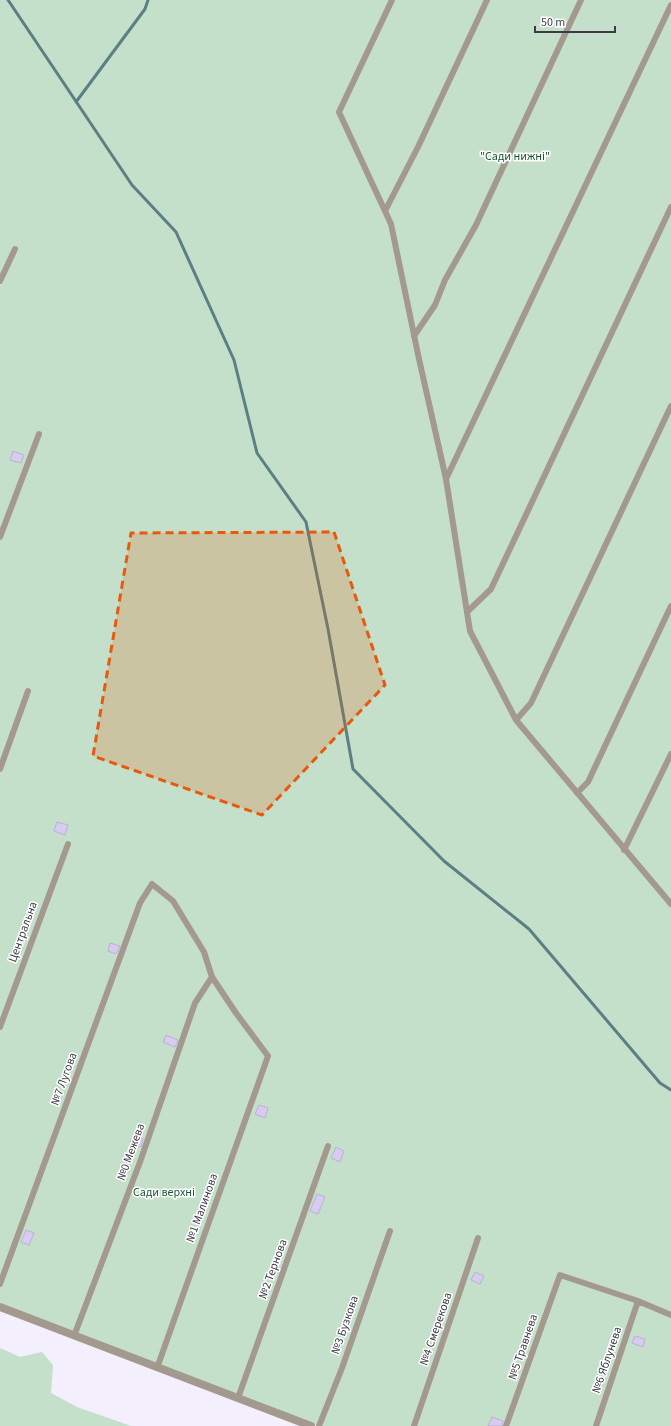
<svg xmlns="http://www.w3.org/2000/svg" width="671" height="1426" font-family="'Source Sans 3',sans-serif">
<rect width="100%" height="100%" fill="#f3effc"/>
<path fill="#c4dfca" d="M0,0H671V1426H318L0,1305Z
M0,1348L20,1357L42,1352L53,1365L51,1393L77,1407L131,1426H0Z"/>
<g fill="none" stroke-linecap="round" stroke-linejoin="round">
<path stroke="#5c7f84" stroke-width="3" d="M8,0L132,185L176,232L234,360L257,453L306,522L328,629L353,769L444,861L529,929L660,1083L671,1090
M76,102L145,9L148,0"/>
</g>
<path fill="#d8cbf2" stroke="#bcb1d2" d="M13,451L24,455L21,463L10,460Z
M57,822L68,825L65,835L54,831Z
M110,943L120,946L116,954L108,951Z
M166,1035L178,1040L175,1047L163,1042Z
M259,1105L268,1108L265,1118L255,1114Z
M134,1135L143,1139L141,1147L130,1142Z
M336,1147L344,1151L340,1162L331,1158Z
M317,1194L325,1197L318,1214L310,1211Z
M26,1230L34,1233L29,1245L21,1242Z
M475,1272L484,1276L480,1284L471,1280Z
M635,1336L645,1339L643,1347L632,1343Z
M492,1417L503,1421L502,1426H488Z"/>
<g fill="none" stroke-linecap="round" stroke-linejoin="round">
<path stroke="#a4998e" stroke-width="6" d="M392,0L339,112L391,224L419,359L446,479L470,631L516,720L671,904
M385,211L418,147L487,0
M0,281L15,249
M414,336L435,305L445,280L476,225L581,0
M446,479L671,5
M0,537L39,434
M467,612L491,589L671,207
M516,720L531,703L671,406
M0,769L28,691
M577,793L588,782L671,606
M624,850L671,754
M0,1027L68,844
M0,1284L140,903L152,884L173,901L204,952L212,977L236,1013L268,1056L157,1368
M74,1336L140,1162L195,1003L212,977
M238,1398L328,1146
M319,1426L342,1368L390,1231
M414,1426L478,1238
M506,1426L560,1275L638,1301L671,1315
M596,1426L638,1301"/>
<path stroke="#a4998e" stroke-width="8" d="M0,1307L311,1426"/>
</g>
<path fill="#e8590c" fill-opacity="0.2" stroke="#e8590c" stroke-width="3" stroke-dasharray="8 5" stroke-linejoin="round" d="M334,532L385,685L262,815L93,756L131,533Z"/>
<g text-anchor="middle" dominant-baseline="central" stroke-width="3" stroke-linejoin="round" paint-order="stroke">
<g font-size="12" fill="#1c5633" stroke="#fff">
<text x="515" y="156">"Сади нижні"</text>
<text x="164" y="1192">Сади верхні</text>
</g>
<g font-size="12" fill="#3d3946" stroke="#fff">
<text transform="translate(23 932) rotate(-70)">Центральна</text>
<text transform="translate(64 1079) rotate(-70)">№7 Лугова</text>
<text transform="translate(131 1152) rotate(-70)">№0 Межева</text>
<text transform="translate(202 1208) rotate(-70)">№1 Малинова</text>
<text transform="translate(273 1269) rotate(-70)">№2 Тернова</text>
<text transform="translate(345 1325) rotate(-71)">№3 Бузкова</text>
<text transform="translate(436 1329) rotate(-71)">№4 Смерекова</text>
<text transform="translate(523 1347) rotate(-71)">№5 Травнева</text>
<text transform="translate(607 1360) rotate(-71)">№6 Яблунева</text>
</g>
</g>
<path d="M535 26v6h80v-6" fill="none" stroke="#3d3946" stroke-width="2"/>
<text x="541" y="26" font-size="12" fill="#3d3946" stroke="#ffffff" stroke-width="3" paint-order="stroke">50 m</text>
</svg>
